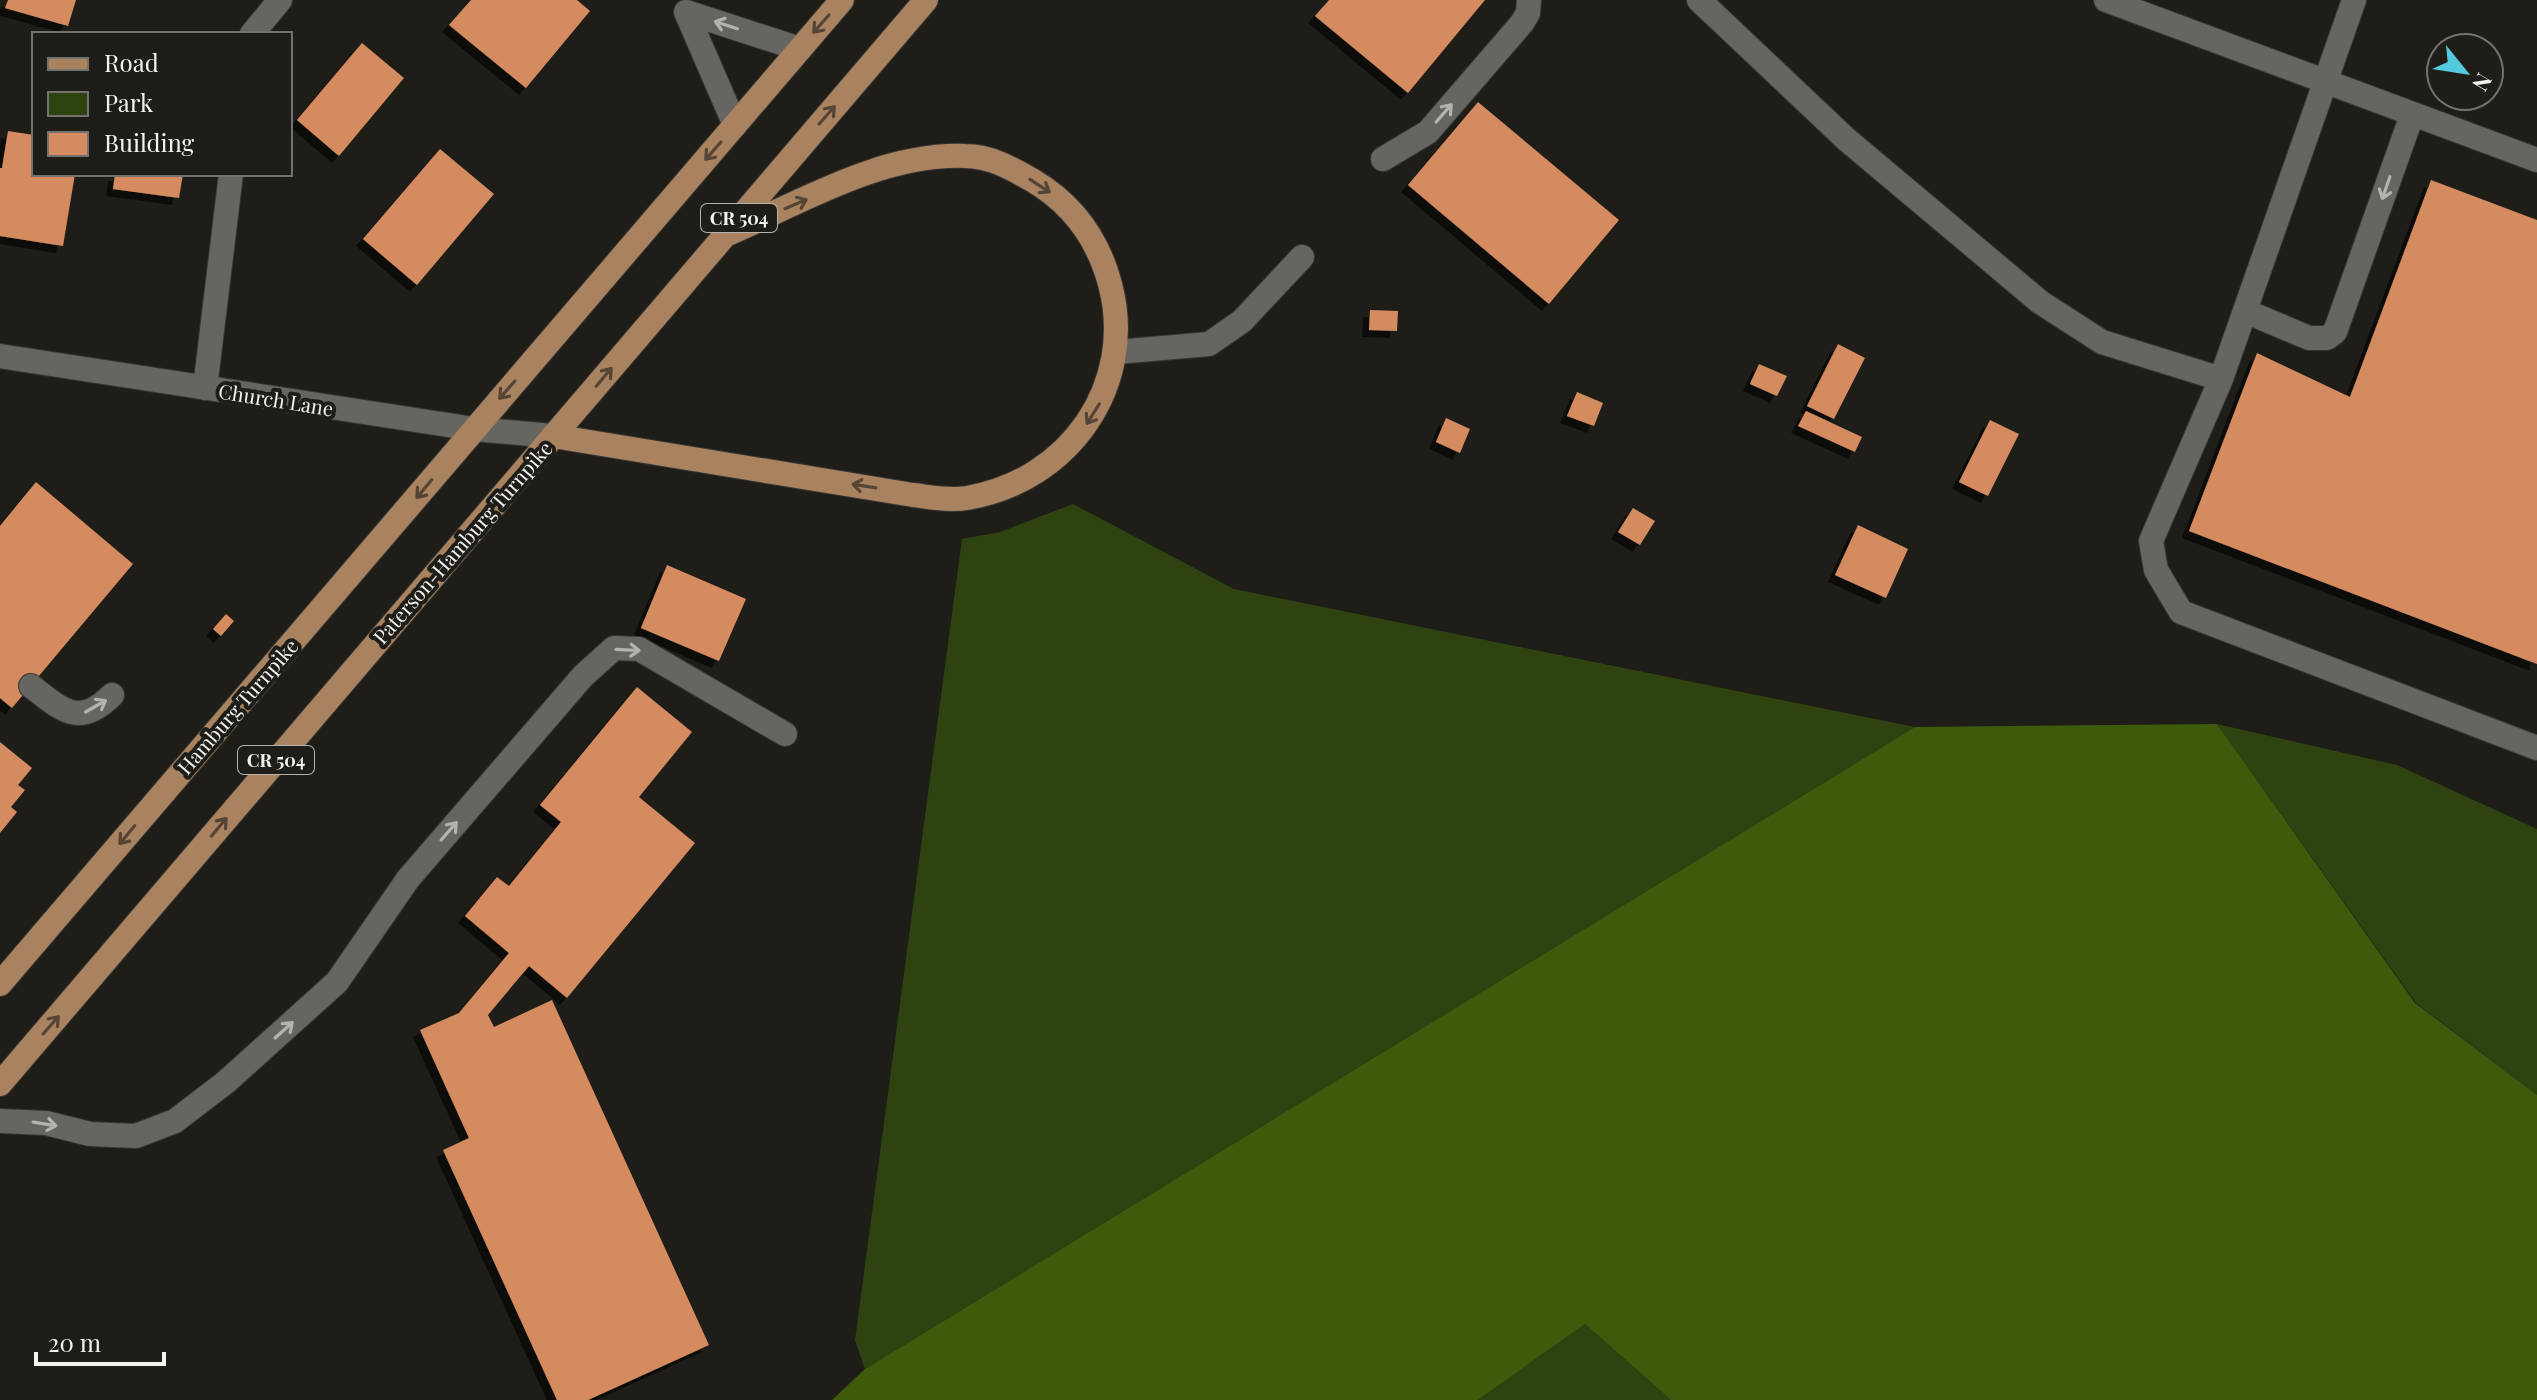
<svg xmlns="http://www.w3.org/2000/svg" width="2537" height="1400" font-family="'Playfair Display',serif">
<defs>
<filter id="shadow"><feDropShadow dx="-7" dy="7" stdDeviation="0" flood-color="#0009"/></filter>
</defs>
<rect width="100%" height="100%" fill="#1e1d18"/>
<path fill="#2f4311" d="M1073,504L1234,589L1915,727L865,1369L855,1340L962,539L1000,532Z
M2217,724L2397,765L2537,829V1095L2416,1003Z
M1585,1324L1671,1400H1478Z"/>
<path fill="#3e5b0c" d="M2217,724L2415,1003L2537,1095V1400H1671L1585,1324L1478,1400H832L865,1369L1915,727Z"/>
<path fill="#d58b60" filter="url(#shadow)" d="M8,0H76L68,26L5,8Z
M471,0H577L590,11L526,88L449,25Z
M1329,0H1485L1408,93L1315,16Z
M362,43L404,78L339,156L297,120Z
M1478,102L1619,220L1549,304L1408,185Z
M8,131L34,135V174H75L63,246L0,236V168H2Z
M440,149L494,194L417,285L363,239Z
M115,174H183L179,198L113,189Z
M2431,180L2537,220V664L2189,531L2257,353L2350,397Z
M1370,310L1398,311L1397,331L1369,330Z
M1838,344L1865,358L1834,419L1807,406Z
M1759,364L1787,376L1777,396L1750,384Z
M1577,392L1603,403L1594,426L1567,416Z
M1806,411L1862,437L1855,452L1798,426Z
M1446,418L1470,429L1460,453L1436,442Z
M1990,420L2019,434L1988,496L1959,482Z
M36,482L133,564L12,708L0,698V526Z
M1633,508L1655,521L1640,545L1618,532Z
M1858,525L1908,549L1886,598L1835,575Z
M667,565L746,599L719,661L641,628Z
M226,614L234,621L221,636L213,629Z
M637,687L692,732L639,797L695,843L567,998L529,966L488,1015L494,1027L552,1000L709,1345L588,1400H557L443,1150L469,1138L420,1030L459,1013L509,953L465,916L497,877L509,886L561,822L540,805Z
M0,742L32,768L18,785L25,790L11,807L17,812L0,833Z"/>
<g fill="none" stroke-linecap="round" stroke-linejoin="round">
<defs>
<path id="service" d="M1699,0L1846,139L2040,302L2102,342L2221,379L2354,0
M2106,0L2537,160
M252,34L280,0
M735,125L686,12L800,49
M1383,159L1428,132L1522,23L1528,13L1529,0
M2245,311L2309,338H2327L2335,332L2412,115
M1117,352L1209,344L1242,321L1302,257
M2221,379L2151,541L2156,570L2181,612L2537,748
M205,388L231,174
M31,686C62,710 79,728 112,695
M0,1121L46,1123L90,1134L136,1136L175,1121L226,1082L337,982L408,879L583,676L614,648L639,649L785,734"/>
<path id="tertiary" d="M0,356L474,429L553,436"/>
<path id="primary" d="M553,436L913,495C931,497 949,501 967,498C1069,481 1137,385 1110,284C1098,239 1073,204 1032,180C1011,168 990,156 965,156C883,153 803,201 730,233
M0,984L842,0
M0,1084L926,0"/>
</defs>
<use href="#service" stroke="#373633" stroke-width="26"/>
<use href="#tertiary" stroke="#373633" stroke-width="26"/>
<use href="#primary" stroke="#373633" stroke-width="26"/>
<use href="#service" stroke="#67655f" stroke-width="24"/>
<use href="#tertiary" stroke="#67655f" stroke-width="24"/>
<use href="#primary" stroke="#a98260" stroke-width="24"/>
</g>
<defs><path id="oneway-shaft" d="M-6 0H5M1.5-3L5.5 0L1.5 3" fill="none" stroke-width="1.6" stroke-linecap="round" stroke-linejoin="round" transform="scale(2)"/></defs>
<g stroke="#564535">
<use href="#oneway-shaft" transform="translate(821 24) rotate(131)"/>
<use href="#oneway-shaft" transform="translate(827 115) rotate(-49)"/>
<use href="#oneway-shaft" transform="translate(713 151) rotate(131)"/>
<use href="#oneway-shaft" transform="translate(1040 186) rotate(33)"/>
<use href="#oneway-shaft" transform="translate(796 204) rotate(-23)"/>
<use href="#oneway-shaft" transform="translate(604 377) rotate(-50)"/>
<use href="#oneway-shaft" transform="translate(507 390) rotate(131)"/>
<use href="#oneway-shaft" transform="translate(1093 414) rotate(122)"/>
<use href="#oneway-shaft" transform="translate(864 486) rotate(-171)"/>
<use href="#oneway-shaft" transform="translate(424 489) rotate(130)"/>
<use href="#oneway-shaft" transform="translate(219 827) rotate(-50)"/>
<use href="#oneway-shaft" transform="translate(127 835) rotate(130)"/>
<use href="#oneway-shaft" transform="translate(51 1025) rotate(-49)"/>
</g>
<g stroke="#b4b3ae">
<use href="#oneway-shaft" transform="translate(726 25) rotate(-162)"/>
<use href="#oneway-shaft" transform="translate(1444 113) rotate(-49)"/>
<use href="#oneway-shaft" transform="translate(2386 188) rotate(109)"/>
<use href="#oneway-shaft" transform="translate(628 650) rotate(3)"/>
<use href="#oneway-shaft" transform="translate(96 706) rotate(-30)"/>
<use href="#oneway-shaft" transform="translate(449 831) rotate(-49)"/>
<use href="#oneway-shaft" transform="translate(284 1030) rotate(-42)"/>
<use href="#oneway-shaft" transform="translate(45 1124) rotate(9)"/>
</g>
<g text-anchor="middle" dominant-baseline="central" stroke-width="8" stroke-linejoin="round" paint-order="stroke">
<g fill="#1e1d18" stroke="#b3b2ae" stroke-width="2">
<rect x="701" y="204" width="76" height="28" rx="6"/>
<rect x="238" y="746" width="76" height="28" rx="6"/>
</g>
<g font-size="18" font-weight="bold" fill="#f3f2ef">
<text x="739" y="218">CR 504</text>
<text x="276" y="760">CR 504</text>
</g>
<g font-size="20" fill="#f3f2ef" stroke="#1e1d18">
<text transform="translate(276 399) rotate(9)">Church Lane</text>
<text transform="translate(462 542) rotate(-49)">Paterson-Hamburg Turnpike</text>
<text transform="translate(237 706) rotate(-49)">Hamburg Turnpike</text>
</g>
</g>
<rect x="32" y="32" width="260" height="144" fill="#1e1d18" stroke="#73726e" stroke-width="2"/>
<rect x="48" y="58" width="40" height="12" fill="#a98260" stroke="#73726e" stroke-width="2"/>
<text x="104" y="72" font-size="24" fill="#f3f2ef">Road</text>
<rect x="48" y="92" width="40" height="24" fill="#2f4311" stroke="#73726e" stroke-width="2"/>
<text x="104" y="112" font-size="24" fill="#f3f2ef">Park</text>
<rect x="48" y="132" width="40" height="24" fill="#d58b60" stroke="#73726e" stroke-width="2"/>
<text x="104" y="152" font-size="24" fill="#f3f2ef">Building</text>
<g transform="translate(2465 72) rotate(120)"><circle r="38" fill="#1e1d18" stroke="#73726e" stroke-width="2"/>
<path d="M0-6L14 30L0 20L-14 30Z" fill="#55cadf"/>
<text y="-12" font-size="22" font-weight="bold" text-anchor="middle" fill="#f3f2ef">N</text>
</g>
<path d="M36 1352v12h128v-12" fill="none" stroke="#f3f2ef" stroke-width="4"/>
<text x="48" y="1352" font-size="24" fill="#f3f2ef" stroke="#1e1d18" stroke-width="6" paint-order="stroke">20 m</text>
</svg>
